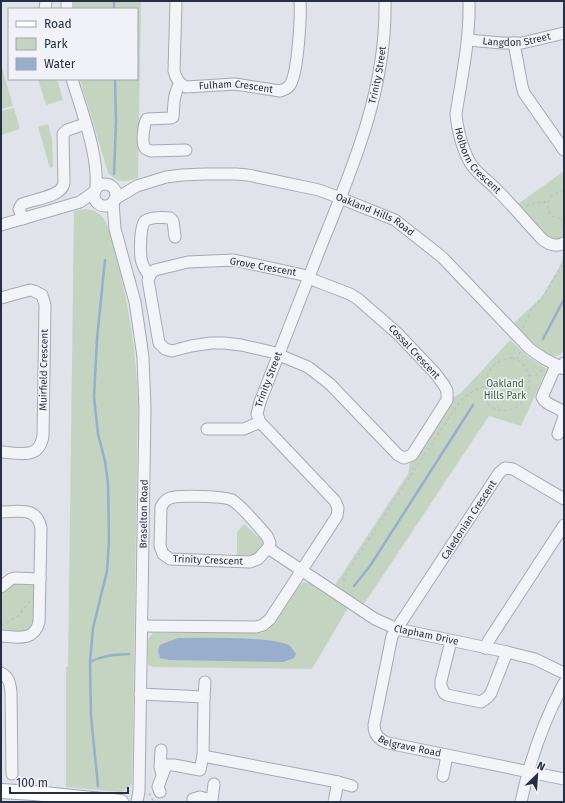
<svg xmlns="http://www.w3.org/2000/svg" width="565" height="803" font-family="'Fira Sans',sans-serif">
<rect width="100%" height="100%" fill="#e0e3ea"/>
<path fill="#c4d4c1" d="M74,1H141L138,178C125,182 118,184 108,173L80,79H137V9H74Z
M1,68H2L13,106L1,109Z
M38,79H57L63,100L46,105Z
M14,108L20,129L1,135V111Z
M48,124L52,139L53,167L50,168L38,127Z
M564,171V237L556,239L548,236L518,204Z
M86,209C93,210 99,212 104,219C110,228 112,243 115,254C129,302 136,351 138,401L132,784L122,792L66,787V667H68L74,211Z
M564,252V349L560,355L555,356C541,354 525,334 515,324L516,321L542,297L560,266Z
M510,340L527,356L547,369L521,426L489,416L364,604L335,585L408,474L410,461L452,398L461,393Z
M244,524L257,536H261L263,545L254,555L237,556V532Z
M31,582L35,587L36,624L32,632L1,634V592L11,583Z
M304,582L309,583L348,608L312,669L153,667L148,665V639L153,633H261L273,625L299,586Z"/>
<path fill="#99aecc" d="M178,638C198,638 277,636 290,646C292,648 294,651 296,654L294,658L283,662L169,660L160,658L158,651L160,645Z"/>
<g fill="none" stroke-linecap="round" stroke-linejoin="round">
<path stroke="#99aecc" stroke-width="2.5" d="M114,1V9
M114,174L116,122L115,79
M543,339L564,299
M354,586L370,566L473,405
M90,662C103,655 115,655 129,654
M98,786L91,716L90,662L93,628L107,571L109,540L108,483L105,461L98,434L94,397L97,339L105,260"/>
<defs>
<g id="minor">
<path id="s1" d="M176,1L174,71C176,79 179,84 186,87L235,84L280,91C284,90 287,89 290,85C298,73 301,17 300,1"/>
<path id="s2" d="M469,1C470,39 462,76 456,114C457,128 463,152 471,164C478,175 489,181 497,190C513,206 528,224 543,240C550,245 557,247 564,243"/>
<path d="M45,9L46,1"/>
<path d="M67,9V1"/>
<path id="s3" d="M468,40L502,43H522L564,33"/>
<path d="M514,43L522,86L524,93L564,150"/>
<path d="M72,79C82,112 99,156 96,189"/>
<path d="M180,84C173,94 174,106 173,117L171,118L147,119C144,123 141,143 145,148C147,150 148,150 151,151L186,150"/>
<circle cx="105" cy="195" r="11"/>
<path id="s4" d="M115,199L137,186L166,177L182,175L205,174H236L248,175L319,190L335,196L395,220L442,257L530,349L543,358L564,369"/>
<path d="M113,202L115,229L135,302L139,329L143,357L145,409L139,791L137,802"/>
<path d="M23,219L19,209L22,204C34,199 62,197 64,183L63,134L67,130L85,124"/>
<path d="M1,225L80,202L94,192"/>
<path d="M234,260L303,275L316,281L350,294L358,299L398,334L435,373L444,385L447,391V400L412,455L404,458L398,455L330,384L308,367L272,352L241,345L224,343H211L191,346L172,351L165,349L159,343L148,280L151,273L155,270L188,262Z"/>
<path d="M149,275C145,270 142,265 141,258C140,251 140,226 145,221C150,217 164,217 170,218L173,221L175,237"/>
<path d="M1,298L30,290L34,291L42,295L45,305L43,436C39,460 20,453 1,452"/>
<path d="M207,429H244L260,422"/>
<path d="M558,434L564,417V413C558,406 546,406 542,397L554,370L561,367L564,363"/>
<path id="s5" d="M564,499L513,469L505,468L499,473L392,636L374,725C374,734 379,740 388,743L564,779"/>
<path d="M1,512C18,512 37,506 41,528L39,622C34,642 17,637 1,636"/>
<path id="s6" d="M268,548L270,543L267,536C259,527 241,505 232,500C224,496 178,495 170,498C165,500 163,503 161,507L160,546L163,554L170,559L250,562L258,559L268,548L375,619L397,629L507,652L535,659L564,673"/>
<path d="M1,587L11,579L15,578L40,579"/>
<path id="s7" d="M142,626L256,627L263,625L270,619L337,516L338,508L335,501L260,422L257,414L260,402C280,350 301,298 321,246C353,167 387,88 385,1"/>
<path d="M451,641L441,681V686L444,693L447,695L481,702L488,697L491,693L507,652"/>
<path d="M485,648L489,640L564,525"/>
<path d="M1,673C9,677 10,683 11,692L12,774"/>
<path d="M140,694L204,697L203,756L338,782L352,786"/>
<path d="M204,697L205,682"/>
<path d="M161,750L160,767L162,774"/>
<path d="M443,776L447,756"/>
<path d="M160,792L158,787L166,765H174L200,770L203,756"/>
<path d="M193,799L200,797L212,800L214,784"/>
<path d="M334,802L338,782"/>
<path d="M521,802C530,759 543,722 564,683"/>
</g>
<path id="major" d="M1,791L34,793L121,802"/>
</defs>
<use href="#minor" stroke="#a5a9b4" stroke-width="13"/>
<use href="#major" stroke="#9fa6b6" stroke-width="16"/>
<path stroke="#bec1c9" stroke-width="1.5" stroke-dasharray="3 3" stroke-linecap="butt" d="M564,191C551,192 544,202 550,215C555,218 558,220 564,216
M526,206L535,203L547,202
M560,219L564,230
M523,328L530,311L542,298L564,262
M512,358C519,360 523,363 526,369C540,395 511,424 488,404C483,381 486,361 512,358Z
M517,359L520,352
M529,376L536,375L543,369
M411,476L413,464
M344,587V577L460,401L473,391L486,386
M1,626L18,616L30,601
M149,793L151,798L155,802"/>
<use href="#minor" stroke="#f3f4f8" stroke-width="11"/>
<use href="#major" stroke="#fff" stroke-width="14"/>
</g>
<g text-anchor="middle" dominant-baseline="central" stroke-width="3" stroke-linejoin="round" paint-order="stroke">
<g font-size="10" fill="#282f42" stroke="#f0f2f7">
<text stroke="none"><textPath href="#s3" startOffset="49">Langdon Street</textPath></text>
<text stroke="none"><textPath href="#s7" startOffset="747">Trinity Street</textPath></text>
<text stroke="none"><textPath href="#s1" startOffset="141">Fulham Crescent</textPath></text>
<text stroke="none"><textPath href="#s2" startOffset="167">Holborn Crescent</textPath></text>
<text stroke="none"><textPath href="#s4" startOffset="272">Oakland Hills Road</textPath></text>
<text transform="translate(263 267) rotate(10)">Grove Crescent</text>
<text transform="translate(414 352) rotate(47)">Cossal Crescent</text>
<text transform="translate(44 370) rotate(-89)">Muirfield Crescent</text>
<text stroke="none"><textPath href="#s7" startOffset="423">Trinity Street</textPath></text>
<text transform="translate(144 514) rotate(-89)">Braselton Road</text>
<text transform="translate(469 520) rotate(-57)">Caledonian Crescent</text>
<text stroke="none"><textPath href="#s6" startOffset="233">Trinity Crescent</textPath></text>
<text stroke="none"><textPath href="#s6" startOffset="481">Clapham Drive</textPath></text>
<text stroke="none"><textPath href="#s5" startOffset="407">Belgrave Road</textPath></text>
</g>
<g font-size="10" fill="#395f34" stroke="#f0f2f7">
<text x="505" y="384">Oakland<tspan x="505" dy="12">Hills Park</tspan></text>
</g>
</g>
<rect width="565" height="803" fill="none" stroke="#282f42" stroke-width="4"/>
<rect x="8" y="8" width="130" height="72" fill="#f0f2f7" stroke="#a0a4af"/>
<rect x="16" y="21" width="20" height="6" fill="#ffffff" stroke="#a0a4af"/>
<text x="44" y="28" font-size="12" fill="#282f42">Road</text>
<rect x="16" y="38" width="20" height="12" fill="#c4d4c1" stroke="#a0a4af"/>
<text x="44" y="48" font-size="12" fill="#282f42">Park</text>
<rect x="16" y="58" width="20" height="12" fill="#99aecc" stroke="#a0a4af"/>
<text x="44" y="68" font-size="12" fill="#282f42">Water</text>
<g transform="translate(537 775) rotate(25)" stroke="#f0f2f7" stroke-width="3" paint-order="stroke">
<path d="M0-3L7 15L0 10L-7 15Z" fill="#282f42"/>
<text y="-6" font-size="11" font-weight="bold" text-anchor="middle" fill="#282f42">N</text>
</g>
<path d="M10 787v6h118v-6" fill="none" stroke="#282f42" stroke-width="2"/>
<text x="16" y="787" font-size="12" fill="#282f42" stroke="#f0f2f7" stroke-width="3" paint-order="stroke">100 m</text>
</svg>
